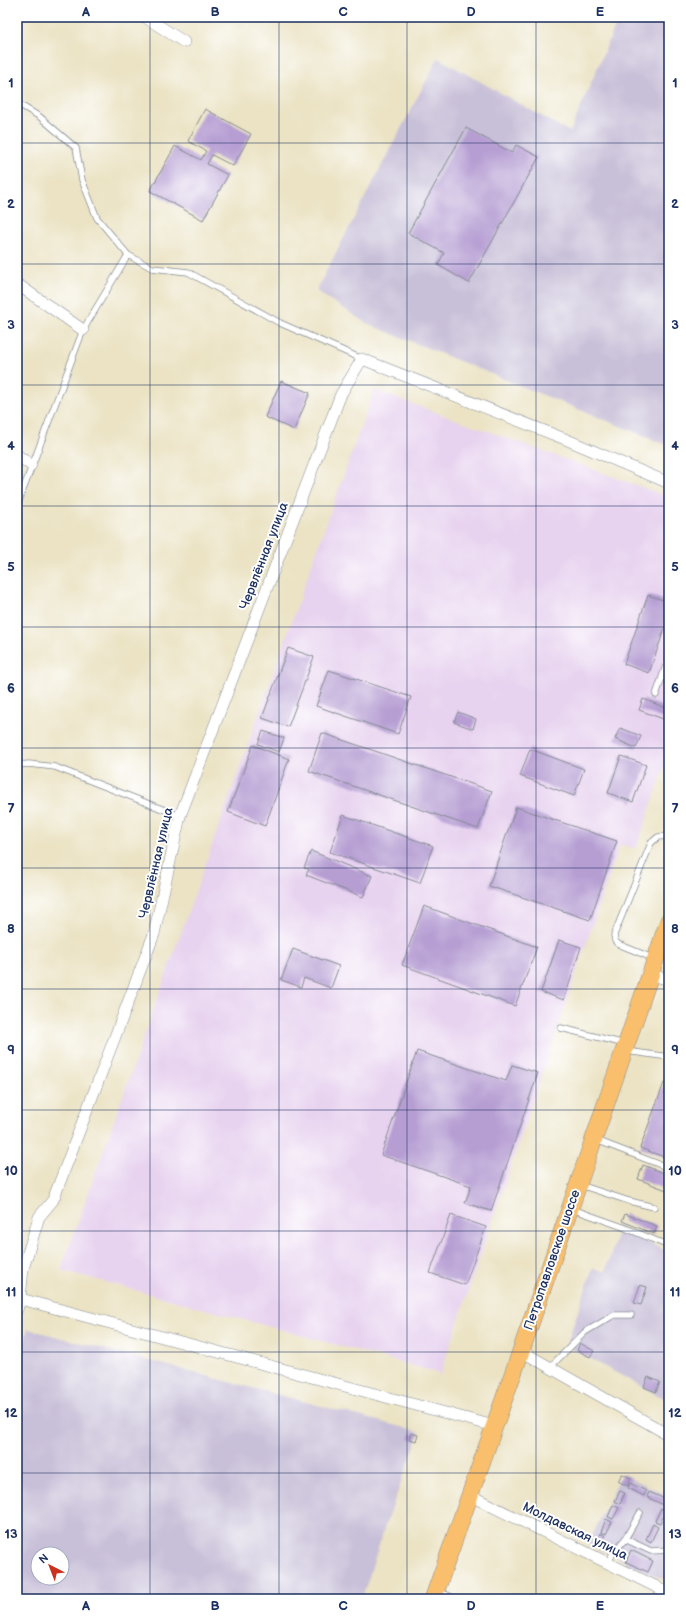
<svg xmlns="http://www.w3.org/2000/svg" width="686" height="1616" font-family="'Balsamiq Sans',sans-serif">
<rect width="100%" height="100%" fill="#fff"/>
<filter id="ink" filterUnits="userSpaceOnUse"><feTurbulence type="fractalNoise" baseFrequency=".025" numOctaves="2"/><feDisplacementMap in="SourceGraphic" scale="8" xChannelSelector="R" yChannelSelector="G"/><feConvolveMatrix kernelMatrix="1 2 1 2 8 2 1 2 1" color-interpolation-filters="sRGB"/></filter>
<filter id="wash" filterUnits="userSpaceOnUse"><feTurbulence type="fractalNoise" baseFrequency=".012" numOctaves="4" result="noise"/><feDisplacementMap in="SourceGraphic" scale="16" xChannelSelector="R" yChannelSelector="G"/><feGaussianBlur stdDeviation="0.9" result="paint"/><feColorMatrix in="noise" values="0 0 0 0 0 0 0 0 0 0 0 0 0 0 0 0 0 1.4 0 .05"/><feComposite in="paint" operator="in"/></filter>
<g filter="url(#wash)">
<rect width="100%" height="100%" fill="#ebe3c4"/>
<path fill="#e7d2ef" d="M374,390L669,497V755L636,849L620,844L440,1375L432,1371L61,1270Z"/>
<path fill="#c8bfd8" fill-rule="evenodd" d="M619,17H669V446L368,324L316,291L438,58L570,132Z
M619,1230L669,1252V1328L667,1333L669,1334V1401L566,1346L593,1268L605,1272Z
M28,1329L420,1432L385,1526L362,1599H17V1366ZM38,1554H62V1578H38Z
M622,1474L669,1496V1582L588,1544Z"/>
<g id="blocks">
<path fill="#b69ed3" d="M205,109L251,134L233,166L212,155L207,164L228,175L203,220L150,191L175,146L201,160L206,151L188,141Z
M466,128L512,153L516,145L539,157L469,283L438,265L444,253L408,233Z
M281,381L310,393L294,430L265,417Z
M648,595L669,602V616L649,673L624,664Z
M288,648L314,657L288,727L262,718Z
M329,670L411,697L398,734L316,706Z
M643,699L669,709L666,720L639,710Z
M458,712L476,719L473,729L454,722Z
M620,728L641,736L636,748L615,739Z
M263,731L284,738L279,752L258,744Z
M322,733L492,791L478,829L309,771Z
M253,745L289,759L265,826L228,812Z
M530,749L584,769L574,796L520,776Z
M621,756L646,765L633,802L608,793Z
M516,807L617,841L590,920L489,886Z
M343,815L433,846L420,883L330,852Z
M311,851L372,876L363,897L306,875L309,869L304,868Z
M424,906L537,947L515,1006L402,965Z
M559,940L581,947L564,1000L541,992Z
M293,949L339,966L331,988L304,978L301,987L281,980Z
M417,1051L506,1081L512,1065L538,1073L491,1211L465,1203L471,1186L381,1155Z
M664,1083L669,1085V1153L667,1158L640,1148Z
M643,1165L669,1175V1191L638,1179Z
M625,1214L657,1226L654,1234L622,1221Z
M451,1215L486,1227L465,1285L430,1273Z
M640,1285L647,1287L641,1305L634,1303Z
M669,1298V1309L665,1308Z
M580,1343L594,1351L590,1357L577,1350Z
M648,1377L660,1382L656,1392L644,1387Z
M411,1433L418,1435L416,1441L409,1439Z
M622,1474L631,1478L627,1486L618,1481Z
M630,1483L646,1491L644,1496L628,1488Z
M620,1491L625,1493L620,1504L615,1501Z
M649,1492L665,1499L663,1505L647,1497Z
M613,1505L619,1508L613,1519L608,1517Z
M661,1508L666,1511L660,1523L655,1521Z
M606,1519L612,1522L606,1534L601,1532Z
M653,1524L658,1527L651,1542L646,1539Z
M600,1533L605,1536L600,1546L595,1544Z
M631,1550L653,1561L648,1572L626,1562Z"/>
</g>
</g>
<g filter="url(#ink)">
<use href="#blocks" fill-opacity="0" stroke="#838991" stroke-width="1"/>
<g fill="none" stroke-linecap="round" stroke-linejoin="round">
<defs>
<path id="service" d="M17,103L40,117L76,148L82,180L97,218L128,255L152,268L188,272L280,323L362,359
M17,506L83,330L128,255
M656,695L669,657
M17,765L29,764L55,767L180,816
M655,959L618,944L615,941L614,935L651,843L658,837L669,836
M561,1028L625,1044
M626,1051L669,1057
M596,1140L669,1168
M580,1185L629,1201L654,1207
M572,1209L623,1227L669,1246
M550,1367L585,1332L614,1315H631
M625,1539L651,1551L669,1550
M608,1563L612,1555L625,1539L640,1513
M438,1591L456,1599"/>
<path id="minor" d="M145,17L184,42
M17,284L83,330
M17,455L31,465
M650,974L669,980
M17,1298L494,1426
M17,1310L20,1299L23,1269L39,1217L53,1200L154,934L180,816L341,394L362,359L565,439L669,483
M521,1351L669,1435
M469,1495L669,1593"/>
<path id="primary" d="M433,1599L521,1351L669,920"/>
</defs>
<use href="#service" stroke="#838991" stroke-width="7"/>
<use href="#minor" stroke="#838991" stroke-width="12"/>
<use href="#primary" stroke="#838991" stroke-width="18"/>
<use href="#service" stroke="#fff" stroke-width="5.5"/>
<use href="#minor" stroke="#fff" stroke-width="11"/>
<use href="#primary" stroke="#f9bf6d" stroke-width="17"/>
</g>
</g>
<path fill="none" stroke="#1b2f5e" stroke-width="1" stroke-opacity="0.55" d="M150,17V1599M279,17V1599M407,17V1599M536,17V1599M17,143H669M17,264H669M17,385H669M17,506H669M17,627H669M17,748H669M17,868H669M17,989H669M17,1110H669M17,1231H669M17,1352H669M17,1473H669"/>
<g text-anchor="middle" dominant-baseline="central" stroke-width="4" stroke-linejoin="round" paint-order="stroke">
<g font-size="13" fill="#1b2f5e" stroke="#fff">
<text transform="translate(264 556) rotate(-69)">Червлённая улица</text>
<text transform="translate(156 863) rotate(-77)">Червлённая улица</text>
<text transform="translate(552 1260) rotate(-71)">Петропавловское шоссе</text>
<text transform="translate(575 1531) rotate(26)">Молдавская улица</text>
</g>
</g>
<rect width="686" height="1616" fill="none" stroke="#fff" stroke-width="44"/>
<g transform="translate(50 1566) rotate(318)"><circle r="19" fill="#ffffff" stroke="#a4acbf"/>
<path d="M0-3L7 15L0 10L-7 15Z" fill="#c8321e"/>
<text y="-6" font-size="11" font-weight="bold" text-anchor="middle" fill="#1b2f5e">N</text>
</g>
<rect x="22" y="22" width="642" height="1572" fill="none" stroke="#1b2f5e" stroke-width="1.5"/>
<g font-size="13" text-anchor="middle" font-weight="bold" fill="#1b2f5e">
<text x="86" y="16">A</text>
<text x="215" y="16">B</text>
<text x="343" y="16">C</text>
<text x="471" y="16">D</text>
<text x="600" y="16">E</text>
<text x="11" y="87">1</text>
<text x="675" y="87">1</text>
<text x="11" y="208">2</text>
<text x="675" y="208">2</text>
<text x="11" y="329">3</text>
<text x="675" y="329">3</text>
<text x="11" y="450">4</text>
<text x="675" y="450">4</text>
<text x="11" y="571">5</text>
<text x="675" y="571">5</text>
<text x="11" y="692">6</text>
<text x="675" y="692">6</text>
<text x="11" y="813">7</text>
<text x="675" y="813">7</text>
<text x="11" y="933">8</text>
<text x="675" y="933">8</text>
<text x="11" y="1054">9</text>
<text x="675" y="1054">9</text>
<text x="11" y="1175">10</text>
<text x="675" y="1175">10</text>
<text x="11" y="1296">11</text>
<text x="675" y="1296">11</text>
<text x="11" y="1417">12</text>
<text x="675" y="1417">12</text>
<text x="11" y="1538">13</text>
<text x="675" y="1538">13</text>
<text x="86" y="1610">A</text>
<text x="215" y="1610">B</text>
<text x="343" y="1610">C</text>
<text x="471" y="1610">D</text>
<text x="600" y="1610">E</text>
</g>
</svg>
